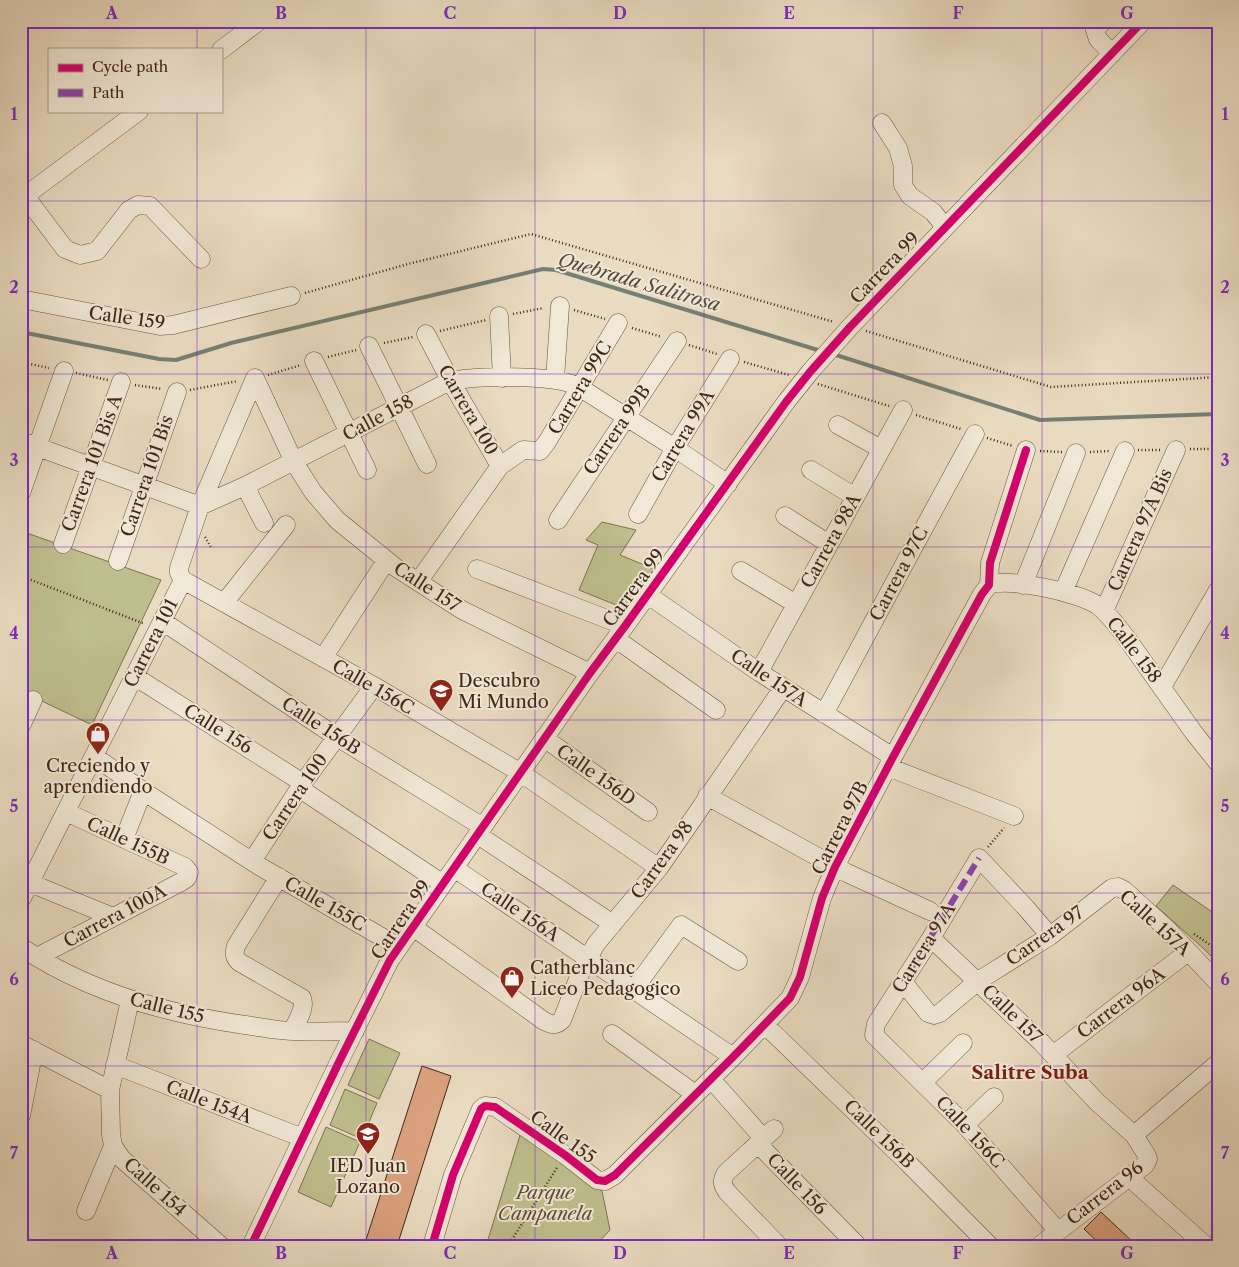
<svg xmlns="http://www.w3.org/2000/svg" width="1239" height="1267" font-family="'Libre Caslon Text',serif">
<rect width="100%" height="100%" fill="#eadcc2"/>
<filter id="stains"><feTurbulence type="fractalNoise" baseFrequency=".004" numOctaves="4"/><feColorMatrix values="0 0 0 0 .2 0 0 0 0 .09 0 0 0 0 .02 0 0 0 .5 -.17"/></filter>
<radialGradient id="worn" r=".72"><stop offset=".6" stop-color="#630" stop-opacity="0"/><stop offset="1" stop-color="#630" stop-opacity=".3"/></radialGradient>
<path fill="#bfbe8e" stroke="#807253" d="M602,522L636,530L620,555L654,569L626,609L579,590L598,545L586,540Z
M21,531L161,580L92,725L21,691Z
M1173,885L1218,916V963L1204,949L1156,906Z
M369,1039L400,1053L379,1099L348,1085Z
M345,1089L377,1103L362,1139L330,1125Z
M326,1127L360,1142L331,1207L298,1192Z
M521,1132L602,1191L610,1230L595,1246H486Z"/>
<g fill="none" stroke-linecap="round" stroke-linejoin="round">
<path stroke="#768075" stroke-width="4" d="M21,332L159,359L176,360L231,343L543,269L556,270L821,351
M833,354L1040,420L1218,414"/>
</g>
<path fill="#daa17e" stroke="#422718" d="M422,1066L451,1076L397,1246H364Z
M1101,1212L1137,1246H1102L1084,1229Z"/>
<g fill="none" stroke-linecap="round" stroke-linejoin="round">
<defs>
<path id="minor" d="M1103,21L1095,30L1098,39L1112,54
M221,50L259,21
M882,123L898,148L903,166V185L910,196L933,212L945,227
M25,196L65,249L80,255L97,251L129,210L138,205L150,206L201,259
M21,199L139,111
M21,299L160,326L173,325L291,296
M499,316L502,378
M426,334L451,382L500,466
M369,346L427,464
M314,361L367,470
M255,378L294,462L313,492L337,520L395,567L462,610L590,673
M555,379L560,306
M838,425L881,449
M21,441L200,506L245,486L442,385C449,383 457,380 464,379C490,376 558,375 579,387L675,448L728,484
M811,470L855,497
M245,486L264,523
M21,493L64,371
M638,514L675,448L730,359
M785,516L829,544
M558,520L677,341
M63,544L121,382
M118,561L177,392
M477,569L625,626
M741,571L796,604
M183,580L374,686L521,773L659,868
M183,580L179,573V568L200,506L255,378
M418,582L500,466L523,450L540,451L547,442L618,323
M989,585C1009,577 1079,593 1097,605C1109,614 1119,628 1128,640L1194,733L1218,763
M1023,585L1076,453
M1063,592L1125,451
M648,595L759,672L893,757
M224,603L286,525
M1104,611L1176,450
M162,621L337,737L483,827
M616,639L716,710
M323,658L386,561
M759,672L903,410
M134,676L303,783
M1162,687L1218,590
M824,714L906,561L975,434
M21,726L33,700
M544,738L648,812
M94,756L143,791L259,866L399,947
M888,767L1014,816
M299,788L443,884
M707,796L847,873L930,911
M478,835L613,924
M124,839L143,791
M252,861L303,783L374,686
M454,868L733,1057
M279,877L236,946C234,953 234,957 239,962L302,998C306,1009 297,1021 292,1031
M30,883L113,917
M21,900L183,580
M413,927L544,1021C552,1025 556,1026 562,1020L582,969L596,944L659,868L783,688
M1050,936L1026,908L979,858L931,938L876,1024L874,1035L965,1125L1058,1231
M931,938L1041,1042L1097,1102L1134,1135L1146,1154L1148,1159L1145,1165L1039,1246
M21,947C88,992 166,1014 245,1025C261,1027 278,1031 294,1031C314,1032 335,1031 355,1031
M37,957L181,882L187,878L189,872L185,867L66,812
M903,982L928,1013L934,1015L940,1013L978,981L1050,936L1112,888L1118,887L1124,890L1168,930L1218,983
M634,989L681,925L738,961
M765,1025L909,1164L990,1246
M612,1034L695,1094
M21,1044L110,1090
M1053,1055L1188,952
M115,1065L303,1138
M711,1079L763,1138
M923,1082L963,1043
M21,1116L34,1050
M965,1125L994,1097
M774,1129L726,1173C721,1181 722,1185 728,1193L779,1246
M1134,1135L1218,1063
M758,1144L858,1246
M113,1146L122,1159L221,1246
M1130,1178L1206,1246
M86,1211L113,1146L111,1134L110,1090L130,1000
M251,1246L339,1062L390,960L590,673L625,626L786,402L810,372L850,327L1143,21
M432,1246L453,1175L481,1109L485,1106L495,1107L565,1155L597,1180L605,1181L615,1175L733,1057L790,998L800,977L822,898L835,867L893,757L982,594L989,585L990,563L1026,450"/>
</defs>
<use href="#minor" stroke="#6c5442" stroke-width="19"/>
<path stroke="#422718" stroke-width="2.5" stroke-dasharray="1 2.5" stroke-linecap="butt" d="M305,293L408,264L531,234L834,322
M574,310L605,319
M513,314L544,308
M632,328L662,337
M440,331L486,320
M866,331L1051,387L1218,377
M384,343L413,337
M689,345L717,354
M328,357L356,350
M21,362L49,368
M744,362L789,375
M76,373L108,380
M268,375L301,365
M818,384L889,406
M135,385L162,389
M190,390L238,381
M916,415L961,429
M987,438L1013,446
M1190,449H1218
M1138,450H1160
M1040,451L1062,452
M1090,452L1110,451
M205,537L212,549
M21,576L145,624
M988,847L1004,828
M1194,934L1218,950
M508,1246L558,1166"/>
<use href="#minor" stroke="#f1e8d7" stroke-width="18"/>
<path stroke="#8e44ad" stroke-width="6" stroke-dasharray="12 6" stroke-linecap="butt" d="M903,982L979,858"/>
<defs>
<path id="cycleway" d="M251,1246L339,1062L390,960L590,673L625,626L786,402L810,372L850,327L1143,21
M432,1246L453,1175L481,1109L485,1106L495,1107L565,1155L597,1180L605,1181L615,1175L733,1057L790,998L800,977L822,898L835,867L893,757L982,594L989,585L990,563L1026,450"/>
</defs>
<use href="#cycleway" stroke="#f1e8d7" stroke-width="11"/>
<use href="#cycleway" stroke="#d6006c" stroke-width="8"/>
</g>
<path fill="none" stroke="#7b2cbf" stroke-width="1" stroke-opacity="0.55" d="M197,21V49M366,21V1246M535,21V1246M704,21V1246M873,21V1246M1042,21V1246M197,111V1246M21,201H1218M21,374H1218M21,547H1218M21,720H1218M21,893H1218M21,1066H1218"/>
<defs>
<symbol id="school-pin" viewBox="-11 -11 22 30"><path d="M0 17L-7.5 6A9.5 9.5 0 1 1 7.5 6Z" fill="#8f2418" stroke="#f1e8d7"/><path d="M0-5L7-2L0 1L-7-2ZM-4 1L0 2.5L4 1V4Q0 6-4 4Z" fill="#fff"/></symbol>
<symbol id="shop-pin" viewBox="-11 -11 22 30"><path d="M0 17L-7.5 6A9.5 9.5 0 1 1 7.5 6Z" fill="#8f2418" stroke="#f1e8d7"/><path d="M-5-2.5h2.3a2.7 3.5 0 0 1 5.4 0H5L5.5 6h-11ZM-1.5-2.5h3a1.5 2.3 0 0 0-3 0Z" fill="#fff"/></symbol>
</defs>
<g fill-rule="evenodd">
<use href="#school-pin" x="427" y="677" width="28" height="38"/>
<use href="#shop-pin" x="84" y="720" width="28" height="38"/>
<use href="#shop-pin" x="498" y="964" width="28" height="38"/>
<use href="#school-pin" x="354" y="1120" width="28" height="38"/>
</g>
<g text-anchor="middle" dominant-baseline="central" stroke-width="4" stroke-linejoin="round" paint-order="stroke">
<g font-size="18" fill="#422718" stroke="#f1e8d7">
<text transform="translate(885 268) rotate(-46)">Carrera 99</text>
<text transform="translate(127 318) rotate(8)">Calle 159</text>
<text transform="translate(580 388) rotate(-59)">Carrera 99C</text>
<text transform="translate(468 410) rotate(60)">Carrera 100</text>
<text transform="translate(378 418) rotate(-28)">Calle 158</text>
<text transform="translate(617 430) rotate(-56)">Carrera 99B</text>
<text transform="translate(683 436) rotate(-59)">Carrera 99A</text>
<text transform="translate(92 463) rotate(-70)">Carrera 101 Bis A</text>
<text transform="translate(147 476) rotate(-71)">Carrera 101 Bis</text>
<text transform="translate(1140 530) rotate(-66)">Carrera 97A Bis</text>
<text transform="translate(831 541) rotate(-61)">Carrera 98A</text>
<text transform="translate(899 574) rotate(-62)">Carrera 97C</text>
<text transform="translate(427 587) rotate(33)">Calle 157</text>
<text transform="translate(634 588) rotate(-54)">Carrera 99</text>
<text transform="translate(151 643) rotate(-63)">Carrera 101</text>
<text transform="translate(1134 650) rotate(53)">Calle 158</text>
<text transform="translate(769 678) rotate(34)">Calle 157A</text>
<text transform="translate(373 687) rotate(30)">Calle 156C</text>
<text transform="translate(321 726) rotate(33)">Calle 156B</text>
<text transform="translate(218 729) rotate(32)">Calle 156</text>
<text transform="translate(596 775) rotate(35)">Calle 156D</text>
<text transform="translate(295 797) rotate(-56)">Carrera 100</text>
<text transform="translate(840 828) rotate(-63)">Carrera 97B</text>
<text transform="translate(128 841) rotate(25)">Calle 155B</text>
<text transform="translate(662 860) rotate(-54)">Carrera 98</text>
<text transform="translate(325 904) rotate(30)">Calle 155C</text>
<text transform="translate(520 912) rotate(34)">Calle 156A</text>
<text transform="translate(115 916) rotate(-28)">Carrera 100A</text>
<text transform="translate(401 920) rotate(-56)">Carrera 99</text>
<text transform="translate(1155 923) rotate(42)">Calle 157A</text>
<text transform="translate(1045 936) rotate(-35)">Carrera 97</text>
<text transform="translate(924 948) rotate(-58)">Carrera 97A</text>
<text transform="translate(1121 1003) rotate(-37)">Carrera 96A</text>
<text transform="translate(167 1008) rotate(14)">Calle 155</text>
<text transform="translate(1012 1014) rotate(44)">Calle 157</text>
<text transform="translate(209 1102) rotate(21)">Calle 154A</text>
<text transform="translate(970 1132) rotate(47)">Calle 156C</text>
<text transform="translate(879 1134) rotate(44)">Calle 156B</text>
<text transform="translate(563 1137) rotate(36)">Calle 155</text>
<text transform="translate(797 1184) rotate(46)">Calle 156</text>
<text transform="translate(155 1187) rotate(42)">Calle 154</text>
<text transform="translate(1105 1193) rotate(-38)">Carrera 96</text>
</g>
<g font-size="18" fill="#422718" stroke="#f1e8d7" text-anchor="start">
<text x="458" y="681">Descubro<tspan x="458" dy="21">Mi Mundo</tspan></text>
<text x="98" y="766" text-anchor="middle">Creciendo y<tspan x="98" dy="21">aprendiendo</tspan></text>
<text x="530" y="968">Catherblanc<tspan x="530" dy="21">Liceo Pedagogico</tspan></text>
<text x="368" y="1166" text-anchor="middle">IED Juan<tspan x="368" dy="21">Lozano</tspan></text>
</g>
<g font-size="18" font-style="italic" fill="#614d36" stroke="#f1e8d7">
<text x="545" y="1193">Parque<tspan x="545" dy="21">Campanela</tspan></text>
</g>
<g font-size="19" font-style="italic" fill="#584c3f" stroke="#f1e8d7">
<text transform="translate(639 282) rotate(16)">Quebrada Salitrosa</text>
</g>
<g font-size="19" font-weight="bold" fill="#7a1f14" stroke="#f1e8d7">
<text x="1030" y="1072">Salitre Suba</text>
</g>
</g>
<rect width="1239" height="1267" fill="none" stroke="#eadcc2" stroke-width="55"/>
<rect x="48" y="48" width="175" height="65" fill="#f1e8d7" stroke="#ab9b8b"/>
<rect x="58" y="64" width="25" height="8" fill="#d6006c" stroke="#ab9b8b"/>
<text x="92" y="72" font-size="15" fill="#422718">Cycle path</text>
<rect x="58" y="89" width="25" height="8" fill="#8e44ad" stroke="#ab9b8b"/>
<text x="92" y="98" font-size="15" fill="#422718">Path</text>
<rect x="28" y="28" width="1184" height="1212" fill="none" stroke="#7b2cbf" stroke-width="2"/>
<g font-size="16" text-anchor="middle" font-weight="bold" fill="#7b2cbf">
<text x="112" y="19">A</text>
<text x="281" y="19">B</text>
<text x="450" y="19">C</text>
<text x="620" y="19">D</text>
<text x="789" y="19">E</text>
<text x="958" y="19">F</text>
<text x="1127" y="19">G</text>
<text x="14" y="120">1</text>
<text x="1225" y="120">1</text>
<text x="14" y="293">2</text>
<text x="1225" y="293">2</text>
<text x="14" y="466">3</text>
<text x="1225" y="466">3</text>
<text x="14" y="639">4</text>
<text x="1225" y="639">4</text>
<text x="14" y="812">5</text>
<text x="1225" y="812">5</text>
<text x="14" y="985">6</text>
<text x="1225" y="985">6</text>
<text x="14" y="1159">7</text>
<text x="1225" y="1159">7</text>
<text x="112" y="1259">A</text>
<text x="281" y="1259">B</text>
<text x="450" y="1259">C</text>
<text x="620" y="1259">D</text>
<text x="789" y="1259">E</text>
<text x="958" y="1259">F</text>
<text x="1127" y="1259">G</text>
</g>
<rect width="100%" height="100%" filter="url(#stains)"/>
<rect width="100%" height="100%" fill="url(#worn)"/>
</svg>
